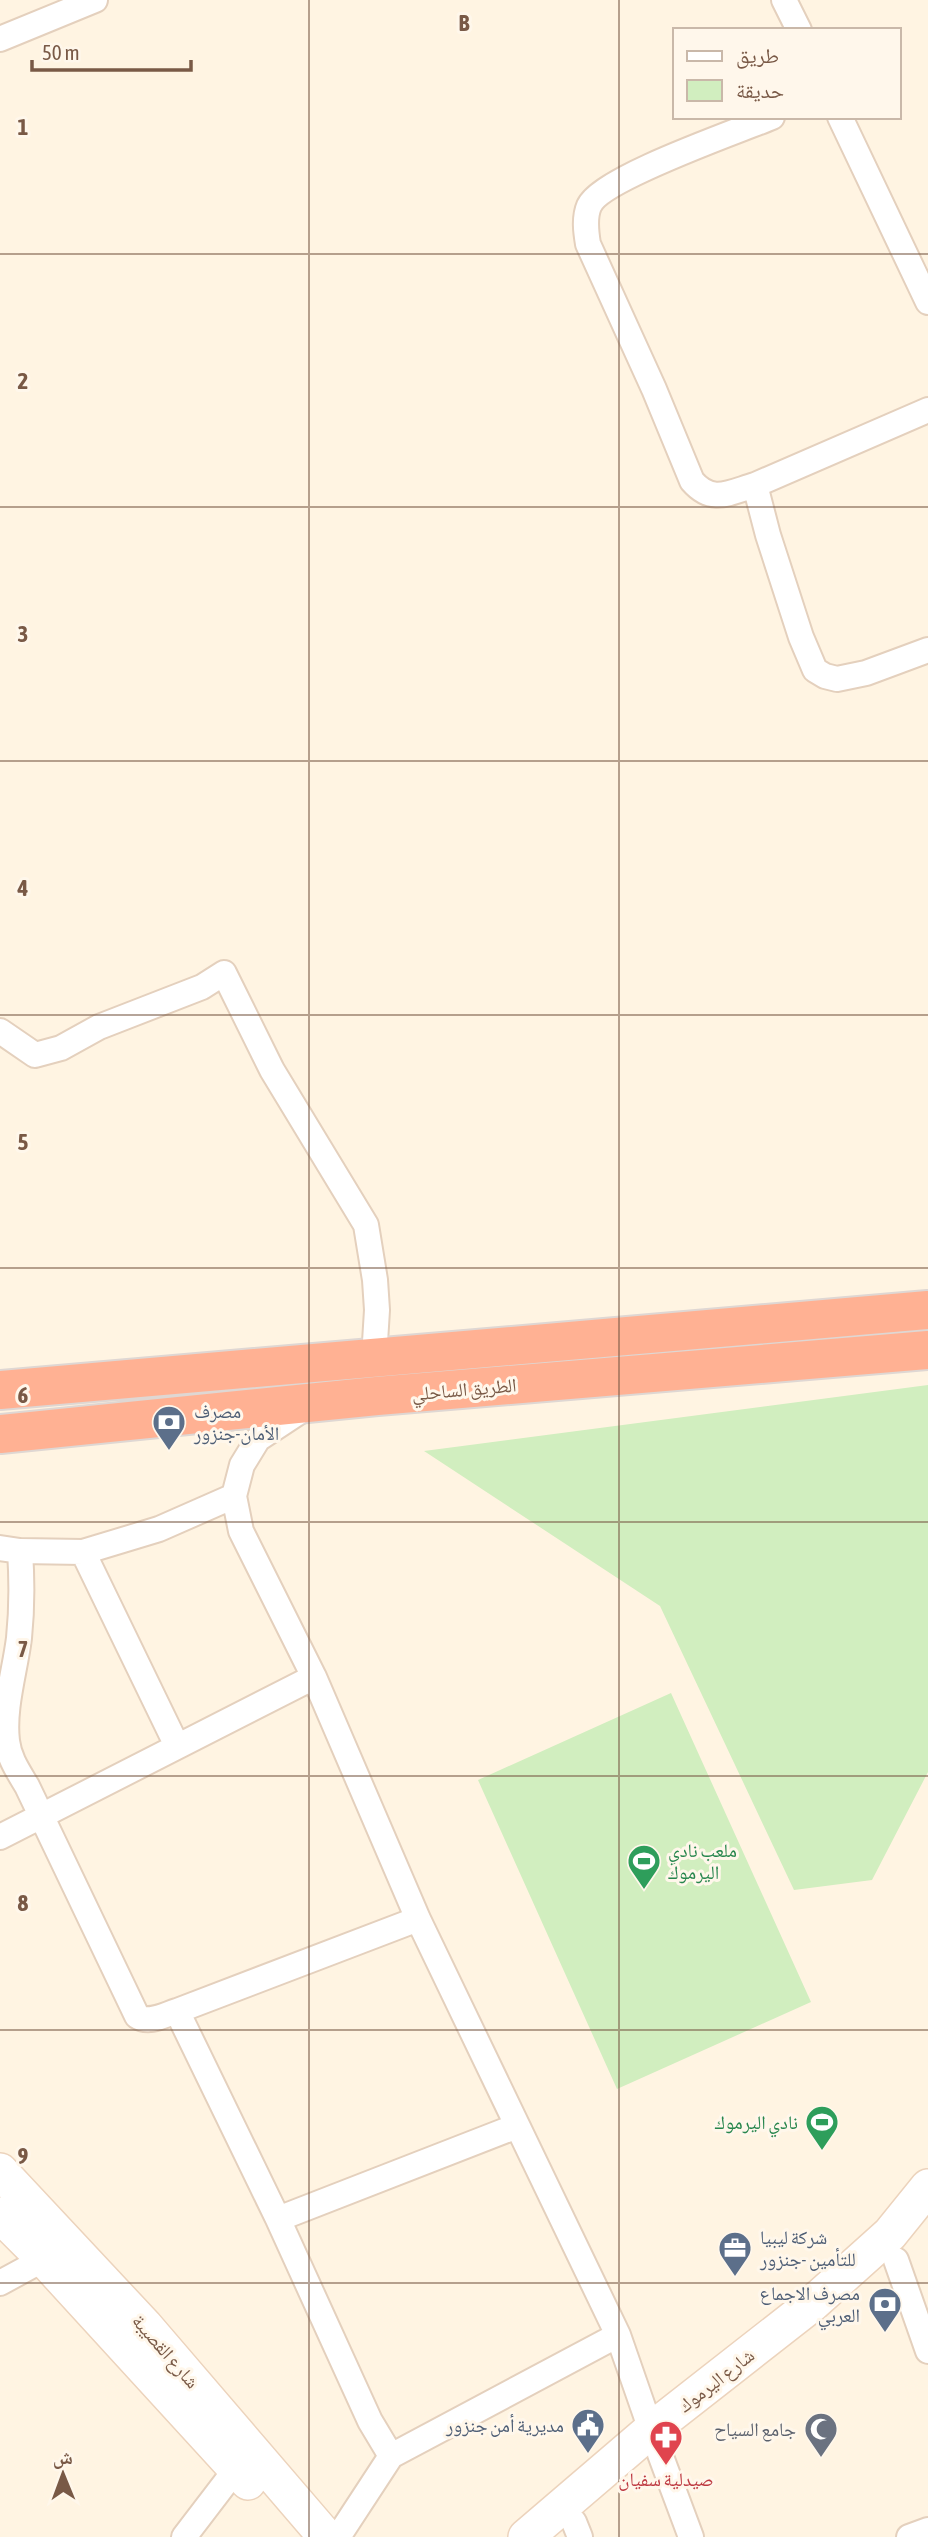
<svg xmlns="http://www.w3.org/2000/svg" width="928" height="2537" font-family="'Asap Condensed','Noto Naskh Arabic',sans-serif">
<rect width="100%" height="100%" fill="#fff4e2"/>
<path fill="#d1eebf" d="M928,1385V1772L872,1880L794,1890L660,1606L424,1451Z
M671,1693L811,2002L617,2089L478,1780Z"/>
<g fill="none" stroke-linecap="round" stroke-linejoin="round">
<defs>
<path id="street" d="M784,0L799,30
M0,39L95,0
M772,117C739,131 601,178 589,206C584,218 586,232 588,244L654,389L692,481C712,504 728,493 755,485L768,535L801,637L815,670L825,676L837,679L866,673L928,650
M840,117L928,302
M755,485L928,410
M0,1031L35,1055L61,1048L99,1027L202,987L224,973L272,1070L366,1225L375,1280L377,1310L374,1358
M305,1408L258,1439L242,1465L234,1496L241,1531L314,1677L418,1919L618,2335L651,2430
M0,1548L20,1551L83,1552L159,1529L234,1496
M20,1551C22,1580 22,1609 19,1638C15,1671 3,1708 7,1741C9,1758 18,1771 27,1786L137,2016C149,2024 164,2015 177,2011L418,1919
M83,1552L177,1746
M0,1837L314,1677
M177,2011L278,2219L370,2421L391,2456
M278,2219L517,2126
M896,2260L928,2351
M0,2283L44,2259
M660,2454L691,2537
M574,2522L580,2537
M184,2537L236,2469
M338,2537L391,2456L618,2335
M909,2537L928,2530"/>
<path id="secondary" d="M0,2171L145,2326L326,2537
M0,2215L44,2259L248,2482
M526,2537L651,2430L812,2304L890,2234L928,2187"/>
<path id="highway" d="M0,1390L928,1310
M0,1434L377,1396L928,1350"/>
</defs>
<use href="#street" stroke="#e4d0bd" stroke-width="28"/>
<use href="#secondary" stroke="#ecd3bc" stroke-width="38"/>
<use href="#highway" stroke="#dfd7d3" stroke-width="42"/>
<use href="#street" stroke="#fff" stroke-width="24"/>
<use href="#secondary" stroke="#fff" stroke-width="35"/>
<use href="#highway" stroke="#ffb193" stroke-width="38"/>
</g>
<path fill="none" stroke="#795946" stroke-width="2" stroke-opacity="0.55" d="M309,0V2537M619,0V2537M0,254H928M0,507H928M0,761H928M0,1015H928M0,1268H928M0,1522H928M0,1776H928M0,2030H928M0,2283H928"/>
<defs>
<symbol id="bank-pin" viewBox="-11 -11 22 30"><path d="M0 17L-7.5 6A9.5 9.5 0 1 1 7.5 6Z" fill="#5c6f8a" stroke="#fff7eb"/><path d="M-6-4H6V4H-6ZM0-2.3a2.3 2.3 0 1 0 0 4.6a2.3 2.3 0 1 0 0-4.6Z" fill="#fff"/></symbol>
<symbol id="stadium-pin" viewBox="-11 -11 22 30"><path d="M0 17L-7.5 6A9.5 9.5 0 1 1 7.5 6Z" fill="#2e9e5b" stroke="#fff7eb"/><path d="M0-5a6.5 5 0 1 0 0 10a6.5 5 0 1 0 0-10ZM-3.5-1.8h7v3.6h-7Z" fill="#fff"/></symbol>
<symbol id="office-pin" viewBox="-11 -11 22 30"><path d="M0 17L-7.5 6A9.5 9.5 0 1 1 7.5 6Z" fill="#5c6f8a" stroke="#fff7eb"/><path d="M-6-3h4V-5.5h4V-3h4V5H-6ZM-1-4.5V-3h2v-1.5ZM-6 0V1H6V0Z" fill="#fff"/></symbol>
<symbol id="civic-pin" viewBox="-11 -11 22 30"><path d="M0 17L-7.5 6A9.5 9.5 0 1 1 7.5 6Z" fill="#5c6f8a" stroke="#fff7eb"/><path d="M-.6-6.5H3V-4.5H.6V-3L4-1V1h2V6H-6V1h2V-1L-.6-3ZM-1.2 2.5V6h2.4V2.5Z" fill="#fff"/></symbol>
<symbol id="mosque-pin" viewBox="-11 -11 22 30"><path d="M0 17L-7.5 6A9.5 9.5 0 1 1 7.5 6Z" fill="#6b7280" stroke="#fff7eb"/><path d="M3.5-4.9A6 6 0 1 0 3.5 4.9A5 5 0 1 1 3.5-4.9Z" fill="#fff"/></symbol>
<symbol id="pharmacy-pin" viewBox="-11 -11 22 30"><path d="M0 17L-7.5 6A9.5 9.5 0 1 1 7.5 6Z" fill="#e0444e" stroke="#fff7eb"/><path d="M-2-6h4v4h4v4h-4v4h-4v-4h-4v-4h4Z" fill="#fff"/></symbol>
</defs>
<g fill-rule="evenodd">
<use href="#bank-pin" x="150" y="1403" width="38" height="52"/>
<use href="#stadium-pin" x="625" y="1842" width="38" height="52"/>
<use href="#stadium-pin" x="803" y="2103" width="38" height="52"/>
<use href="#office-pin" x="716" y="2229" width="38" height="52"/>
<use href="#bank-pin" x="866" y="2285" width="38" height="52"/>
<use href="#civic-pin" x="569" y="2406" width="38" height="52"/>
<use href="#mosque-pin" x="802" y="2410" width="38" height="52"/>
<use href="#pharmacy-pin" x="647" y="2418" width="38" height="52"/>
</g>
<g text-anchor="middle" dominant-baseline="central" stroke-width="6" stroke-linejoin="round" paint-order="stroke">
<g font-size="19" fill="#795946" stroke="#fff7eb">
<text transform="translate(464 1389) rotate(-5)">الطريق الساحلي</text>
<text transform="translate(166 2351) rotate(49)">شارع القصيبة</text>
<text transform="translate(716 2380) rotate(-38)">شارع اليرموك</text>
</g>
<g font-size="19" fill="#4e5e75" stroke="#fff7eb" text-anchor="start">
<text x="194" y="1411">مصرف<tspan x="194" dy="22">الأمان-جنزور</tspan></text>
<text x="760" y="2237">شركة ليبيا<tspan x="760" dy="22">للتأمين -جنزور</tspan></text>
<text x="860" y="2293" text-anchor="end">مصرف الاجماع<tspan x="860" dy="22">العربي</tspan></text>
<text x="564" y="2425" text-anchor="end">مديرية أمن جنزور</text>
</g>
<g font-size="19" fill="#27864d" stroke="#fff7eb" text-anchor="start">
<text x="668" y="1850">ملعب نادي<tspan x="668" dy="22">اليرموك</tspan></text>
<text x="798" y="2122" text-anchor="end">نادي اليرموك</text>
</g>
<g font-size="19" fill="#5b616d" stroke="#fff7eb" text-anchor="end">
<text x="796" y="2429">جامع السياح</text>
</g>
<g font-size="19" fill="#be3a42" stroke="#fff7eb">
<text x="666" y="2479">صيدلية سفيان</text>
</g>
</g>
<g font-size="23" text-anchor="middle" font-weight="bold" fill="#795946" stroke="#fff7eb" stroke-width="6" stroke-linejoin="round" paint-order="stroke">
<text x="464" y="31">B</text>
<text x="23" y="135">1</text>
<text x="23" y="389">2</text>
<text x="23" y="642">3</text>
<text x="23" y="896">4</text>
<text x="23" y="1150">5</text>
<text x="23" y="1403">6</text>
<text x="23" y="1657">7</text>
<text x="23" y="1911">8</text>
<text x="23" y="2164">9</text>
</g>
<rect x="673" y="28" width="228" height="91" fill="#fff7eb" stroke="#c9b8a9" stroke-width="2"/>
<rect x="687" y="51" width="35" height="10" fill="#ffffff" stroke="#c9b8a9" stroke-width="2"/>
<text x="736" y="63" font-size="21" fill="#795946">طريق</text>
<rect x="687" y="80" width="35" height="21" fill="#d1eebf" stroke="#c9b8a9" stroke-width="2"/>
<text x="736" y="98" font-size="21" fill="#795946">حديقة</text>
<g transform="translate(63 2474) rotate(359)" stroke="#fff7eb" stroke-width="5" paint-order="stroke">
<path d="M0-5L12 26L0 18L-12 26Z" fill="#795946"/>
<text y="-10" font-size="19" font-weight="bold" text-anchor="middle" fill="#795946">ش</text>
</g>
<path d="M32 60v10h159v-10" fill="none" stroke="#795946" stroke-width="3.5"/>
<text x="42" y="60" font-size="21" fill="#795946" stroke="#fff7eb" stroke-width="5" paint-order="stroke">50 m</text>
</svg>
